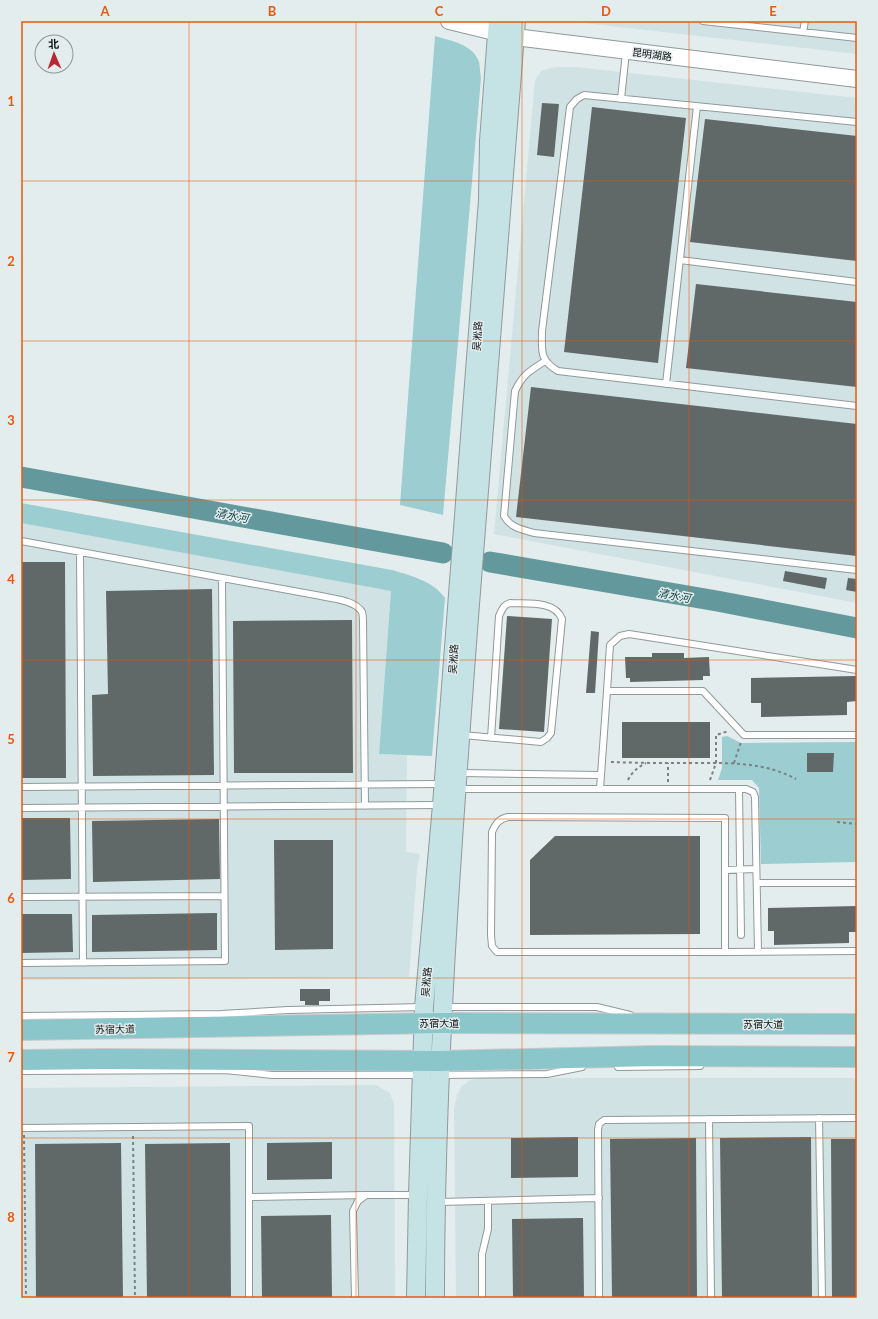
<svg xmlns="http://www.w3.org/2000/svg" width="878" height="1319" font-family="Lato,'Noto Sans SC',sans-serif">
<rect width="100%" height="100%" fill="#e4edee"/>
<path fill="#d0e2e3" d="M567,21H857V54Z
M555,67H576L857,98V603L494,534L535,80L541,71Z
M21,523L391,591L379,754L407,755L406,852L420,854L417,870L409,977L21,980Z
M484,1078H857V1298H456L454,1108L457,1095L461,1087L470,1080Z
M376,1085L390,1093L394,1104L395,1298H21V1088Z"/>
<path fill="#9ccdd1" d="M435,36C451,41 473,44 479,62C480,67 480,73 481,78L443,515L400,505Z
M21,503L392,570C412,576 433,581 445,598L432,756L379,754L391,591L21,523Z
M727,736L741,743L857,742V862L761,864L759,788L752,780H718L722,768V737Z"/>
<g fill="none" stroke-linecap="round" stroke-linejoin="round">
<path stroke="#63999d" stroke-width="21" d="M21,477L443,553
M490,562L717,601L857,628"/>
</g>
<path fill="#606868" d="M542,103L559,104L554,157L537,155Z
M592,107L686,118L658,363L564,352Z
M705,119L857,136V261L690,242Z
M696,284L857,302V387L686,368Z
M531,387L857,424V556L516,517Z
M21,562H65L66,778H21Z
M785,571L827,578L825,589L783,581Z
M848,578L857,579V592L846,590Z
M212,589L214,775L93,776L92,695L108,694L106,591Z
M507,616L552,619L544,732L499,729Z
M352,620L353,773H234L233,621Z
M591,631L599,632L595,693H586Z
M652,653H684V658L709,657L710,676H703V680L630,682V678H626L625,657H652Z
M856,676L857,701L847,702V715L761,717V703H751V678Z
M622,722H710V758H622Z
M807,753H834L833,772H807Z
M21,818H70L71,879L21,880Z
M219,819L220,879L93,882L92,821Z
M555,836H700V934L530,935V860Z
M274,840H333V949L275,950Z
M857,906V932H849V943L774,945V931H768V908Z
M217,913V950L92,952V915Z
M21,914H72L73,952L21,953Z
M300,989H330V1001H319V1005H305V1001H300Z
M578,1137V1177L511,1178V1138Z
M811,1137L812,1298H722L720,1138Z
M696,1138L697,1298H612L610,1139Z
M831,1139H857V1298H832Z
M332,1142V1179L267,1180V1143Z
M121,1143L123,1298H36L35,1144Z
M230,1143L231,1298H147L145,1144Z
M331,1215L332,1298H262L261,1216Z
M583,1218L584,1298H513L512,1219Z"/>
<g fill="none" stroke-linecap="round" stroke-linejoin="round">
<defs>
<path id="service" d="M703,21L857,38
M803,32L805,21
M621,99L626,52
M857,122L584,95L577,99L570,107L542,331C542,350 539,360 558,371L857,406
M680,260L857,282
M545,361C530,371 523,374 515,391L504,516C511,528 521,529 534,533L857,570
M666,384L697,106
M21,541L321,596C333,599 355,600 362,612C363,615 363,618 363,621L365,806
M80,552L83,963
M607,691L610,645L620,636L629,634L857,670
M462,735L541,742L547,738L551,733L562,619C555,600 527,604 510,603C503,605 502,610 499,616L491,738
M460,773L600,775
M21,787L441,784
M459,789H746L753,792L755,797L758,952
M600,789L607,691H703L744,735H857
M739,789L741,935
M21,808L439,805
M725,870L756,869
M757,883H857
M21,897L224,896
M725,952V818L508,817C499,819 496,823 492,832L491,935L492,946L497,952H725L857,951
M21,963L225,961L222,578
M444,1007H597L630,1015
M21,1016L221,1014L288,1010L423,1007
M618,1067L700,1066
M21,1071L225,1070L272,1075H421
M442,1075L547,1074L582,1067
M819,1118L822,1298
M709,1119L711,1298
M21,1128L249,1126V1298
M249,1197L366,1195
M439,1202L599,1198
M355,1298L353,1211L358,1201L366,1195H416
M482,1298V1254L488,1229V1201
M599,1298L598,1130L599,1124L604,1120L857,1118"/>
<path id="tertiary" d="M449,21L515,37L857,79"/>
<path id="secondary" d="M416,1298L418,1195L424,1007L442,805L488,200L489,141L498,21
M435,1298C435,1071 452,844 469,617C485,419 501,220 516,21"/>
<path id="primary" d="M21,1030L441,1023L857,1024
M21,1060L104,1059L440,1061L653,1056L857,1057"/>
</defs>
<use href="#service" stroke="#91999a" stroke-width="8"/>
<use href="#tertiary" stroke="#91999a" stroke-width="18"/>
<use href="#secondary" stroke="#91999a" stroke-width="20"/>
<use href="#primary" stroke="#cacaca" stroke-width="22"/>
<path stroke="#7b8182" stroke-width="2" stroke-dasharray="3 3" stroke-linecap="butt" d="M611,762C636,763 662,763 688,763C726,763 762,761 796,779
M734,763L741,742
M628,780C632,772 638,767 646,763
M710,780L716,763V735L729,731
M668,782V763
M837,822L857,824
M24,1135L26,1298
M133,1136L135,1298"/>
<use href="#service" stroke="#fff" stroke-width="6"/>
<use href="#tertiary" stroke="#fff" stroke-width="16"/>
<use href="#secondary" stroke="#c5e2e5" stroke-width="18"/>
<use href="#primary" stroke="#8bc6cb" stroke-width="20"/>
</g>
<path fill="none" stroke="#e8590c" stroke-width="1" stroke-opacity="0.55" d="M189,21V1298M356,21V1298M522,21V1298M689,21V1298M21,181H857M21,341H857M21,500H857M21,660H857M21,819H857M21,978H857M21,1138H857"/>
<g text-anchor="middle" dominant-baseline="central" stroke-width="3" stroke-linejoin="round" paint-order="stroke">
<g font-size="10" fill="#0c0f0f" stroke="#e4edee">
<text transform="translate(652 54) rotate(7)">昆明湖路</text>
<text transform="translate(477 336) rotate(-86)">吴淞路</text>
<text transform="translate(453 659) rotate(-86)">吴淞路</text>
<text transform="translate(426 982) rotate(-85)">吴淞路</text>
<text x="439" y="1023">苏宿大道</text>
<text x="763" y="1024">苏宿大道</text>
<text transform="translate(115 1029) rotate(-1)">苏宿大道</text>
</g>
<g font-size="11" font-style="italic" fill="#063c40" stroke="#e4edee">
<text transform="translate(232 515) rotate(10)">清水河</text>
<text transform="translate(674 595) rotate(10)">清水河</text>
</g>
</g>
<rect width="878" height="1319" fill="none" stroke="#e4edee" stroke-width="44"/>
<g transform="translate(54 54) rotate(358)"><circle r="19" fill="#e4edee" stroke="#8e9495"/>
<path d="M0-3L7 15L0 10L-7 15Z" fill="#b82732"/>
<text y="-6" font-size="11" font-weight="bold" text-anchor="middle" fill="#0c0f0f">北</text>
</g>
<rect x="22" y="22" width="834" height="1275" fill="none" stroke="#e8590c" stroke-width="1.5"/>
<g font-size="13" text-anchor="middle" font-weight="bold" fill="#e8590c">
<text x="105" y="16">A</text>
<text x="272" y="16">B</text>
<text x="439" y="16">C</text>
<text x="606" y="16">D</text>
<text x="773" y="16">E</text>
<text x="11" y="106">1</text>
<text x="11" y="266">2</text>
<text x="11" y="425">3</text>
<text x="11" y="584">4</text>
<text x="11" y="744">5</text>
<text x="11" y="903">6</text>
<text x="11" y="1062">7</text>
<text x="11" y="1222">8</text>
</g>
</svg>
